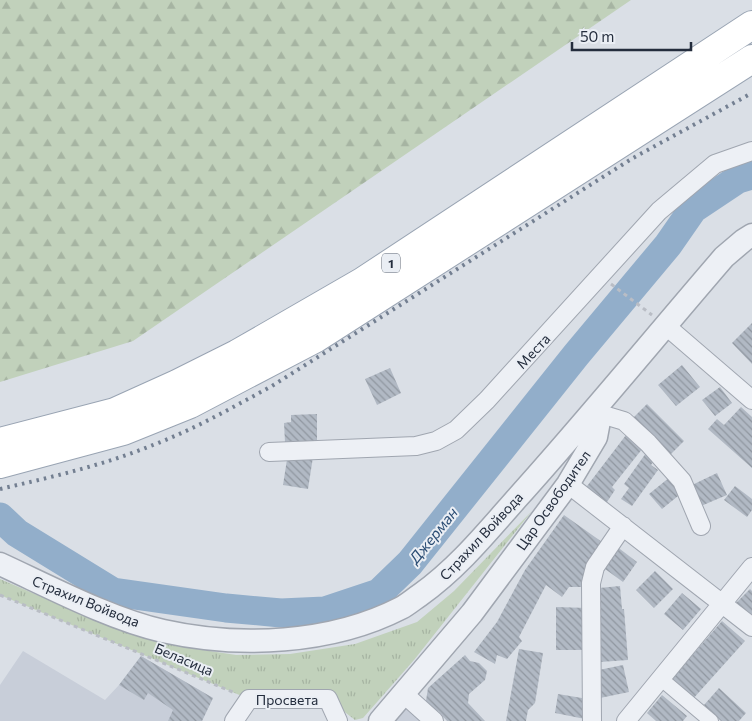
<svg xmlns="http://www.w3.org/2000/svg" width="752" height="721" font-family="Commissioner,sans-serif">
<defs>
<pattern id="grass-tufts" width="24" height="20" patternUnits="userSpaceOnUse" patternTransform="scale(1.25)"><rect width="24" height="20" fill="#c1d1bb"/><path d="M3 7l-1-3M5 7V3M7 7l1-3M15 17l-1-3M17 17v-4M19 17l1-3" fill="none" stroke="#a6b4a2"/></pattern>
<pattern id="forest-firs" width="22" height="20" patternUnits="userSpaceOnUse" patternTransform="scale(1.25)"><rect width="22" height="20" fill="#c1d1bb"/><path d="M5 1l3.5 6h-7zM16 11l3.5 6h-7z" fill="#a6b4a2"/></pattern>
<pattern id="building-back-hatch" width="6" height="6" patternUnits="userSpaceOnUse" patternTransform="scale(1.25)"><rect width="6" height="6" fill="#b1b9c4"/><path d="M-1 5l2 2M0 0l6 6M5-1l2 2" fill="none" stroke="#9097a0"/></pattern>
</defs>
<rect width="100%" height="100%" fill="#dadfe6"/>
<path fill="#c8ced9" d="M23,651L105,700L119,685L141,656L213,698L202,721H0V685Z
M407,706L423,721H394Z"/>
<path fill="url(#grass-tufts)" d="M532,511L414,660L363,718L355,720L328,699H249L0,595V579L107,625L177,646L236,655L290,654L355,644L417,622L454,591Z"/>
<path fill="url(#forest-firs)" d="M0,0H631L133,341L0,382Z"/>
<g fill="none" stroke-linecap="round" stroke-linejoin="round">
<path stroke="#92aeca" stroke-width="29" d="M0,517L17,533L113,592L226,608L281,613L325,611L379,593L410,563L576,355L668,245L693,209L738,179L752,175"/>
</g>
<path fill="url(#building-back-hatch)" d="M752,323V364L732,343Z
M682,365L700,387L676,406L658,385Z
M390,368L401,393L377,405L365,379Z
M720,387L732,403L715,416L702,400Z
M647,404L684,441L667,458L630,421Z
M741,407L752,417V468L708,429L717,419L724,425Z
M317,414V441L285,442L284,423L291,422V415Z
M626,435L643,448L612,487L615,490L605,505L584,490Z
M288,453L313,457L308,489L283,485Z
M646,453L655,459L651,465L658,470L632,506L621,499L629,488L624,484Z
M717,473L727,495L701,506L692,485Z
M670,477L683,492L662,509L649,494Z
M735,486L752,499V510L747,517L724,500Z
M564,515L602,542L585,566L586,587H569L562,597L546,585L519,637L522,641L507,659L497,655L495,664L474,652L497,622L525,570Z
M616,546L637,562L623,582L601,566Z
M655,571L673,589L654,608L636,590Z
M620,586L622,609H624L628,660L600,662L597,611H600L599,588Z
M750,589L752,591V619L732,607Z
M682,593L701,609L683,630L664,614Z
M556,607L588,608V650H556Z
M722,621L745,641L692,700L670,681Z
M519,649L543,653L535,703L528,710L526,721H506Z
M465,655L470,661L479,663L487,671L485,680L469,694L468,703L485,721H447L438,711L427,709L425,707L428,688Z
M141,656L213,698L202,721H168L173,710L148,693L144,700L119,685Z
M623,665L629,692L600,698L594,671Z
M719,688L746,713L739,721H721L704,705Z
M558,694L588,699L585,719L555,713Z
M662,695L687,716L683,721H656L647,713Z"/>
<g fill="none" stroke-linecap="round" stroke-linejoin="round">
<defs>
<path id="pedestrian" d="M660,678L711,721"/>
<path id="minor" d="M665,325L752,400
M594,412L624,421L648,443L682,481L701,526
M269,452L416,446L436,441L456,430L487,400L659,211L715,164L752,151
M568,484L752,627
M404,694L434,721
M234,721L249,699H328L338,721
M592,721L591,583L595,567L623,526
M626,721L752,567"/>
<path id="tertiary" d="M0,564C50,587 110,619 163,631C239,648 331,644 401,608C407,605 414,599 420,595C458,568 487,532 518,497C589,418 655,337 724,257L744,240L752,235
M380,721L472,613L568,484L596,437L599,421L594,412"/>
<path id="primary" d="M0,442L115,412L177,384L237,354L362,282L752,25
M0,464L123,431L190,404L316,338L752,59"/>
</defs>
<use href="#pedestrian" stroke="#a0a6b0" stroke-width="16"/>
<use href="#minor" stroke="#a0a6b0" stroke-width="20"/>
<use href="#tertiary" stroke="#a0a6b0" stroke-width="25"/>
<use href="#primary" stroke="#99a4b3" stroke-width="30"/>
<path stroke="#b9bdc5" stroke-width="3" stroke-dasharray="4 4" stroke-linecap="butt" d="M611,284L652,315
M0,595L235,693"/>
<use href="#pedestrian" stroke="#edf0f5" stroke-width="14"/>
<use href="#minor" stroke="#edf0f5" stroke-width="18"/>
<use href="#tertiary" stroke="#edf0f5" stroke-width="22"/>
<use href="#primary" stroke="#fff" stroke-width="28"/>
<path stroke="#737f91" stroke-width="4" stroke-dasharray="2.5 5" stroke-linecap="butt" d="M0,489C52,477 104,465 153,445C195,429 233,407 272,386L633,158L752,93"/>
</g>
<g text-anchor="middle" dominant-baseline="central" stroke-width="4" stroke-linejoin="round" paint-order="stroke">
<rect fill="#eaeef4" stroke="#5f6774" stroke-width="1" x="382" y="253.5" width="18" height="19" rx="4"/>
<g font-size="12" font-weight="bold" fill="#242d3d">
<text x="391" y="263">1</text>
</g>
<g font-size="14" fill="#242d3d" stroke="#eaeef4">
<text transform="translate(533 351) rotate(-47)">Места</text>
<text transform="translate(553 500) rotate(-55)">Цар Освободител</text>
<text transform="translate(481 536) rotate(-47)">Страхил Войвода</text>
<text transform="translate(86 601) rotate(22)">Страхил Войвода</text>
<text transform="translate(184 659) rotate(23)">Беласица</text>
<text x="287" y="699">Просвета</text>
</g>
<g font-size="15" font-style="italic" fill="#2b4d74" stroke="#eaeef4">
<text transform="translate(433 535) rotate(-51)">Джерман</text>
</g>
</g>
<path d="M572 42v8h119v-8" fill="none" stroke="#242d3d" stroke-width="2.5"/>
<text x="580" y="42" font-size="15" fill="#242d3d" stroke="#eaeef4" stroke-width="4" paint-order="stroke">50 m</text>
</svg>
